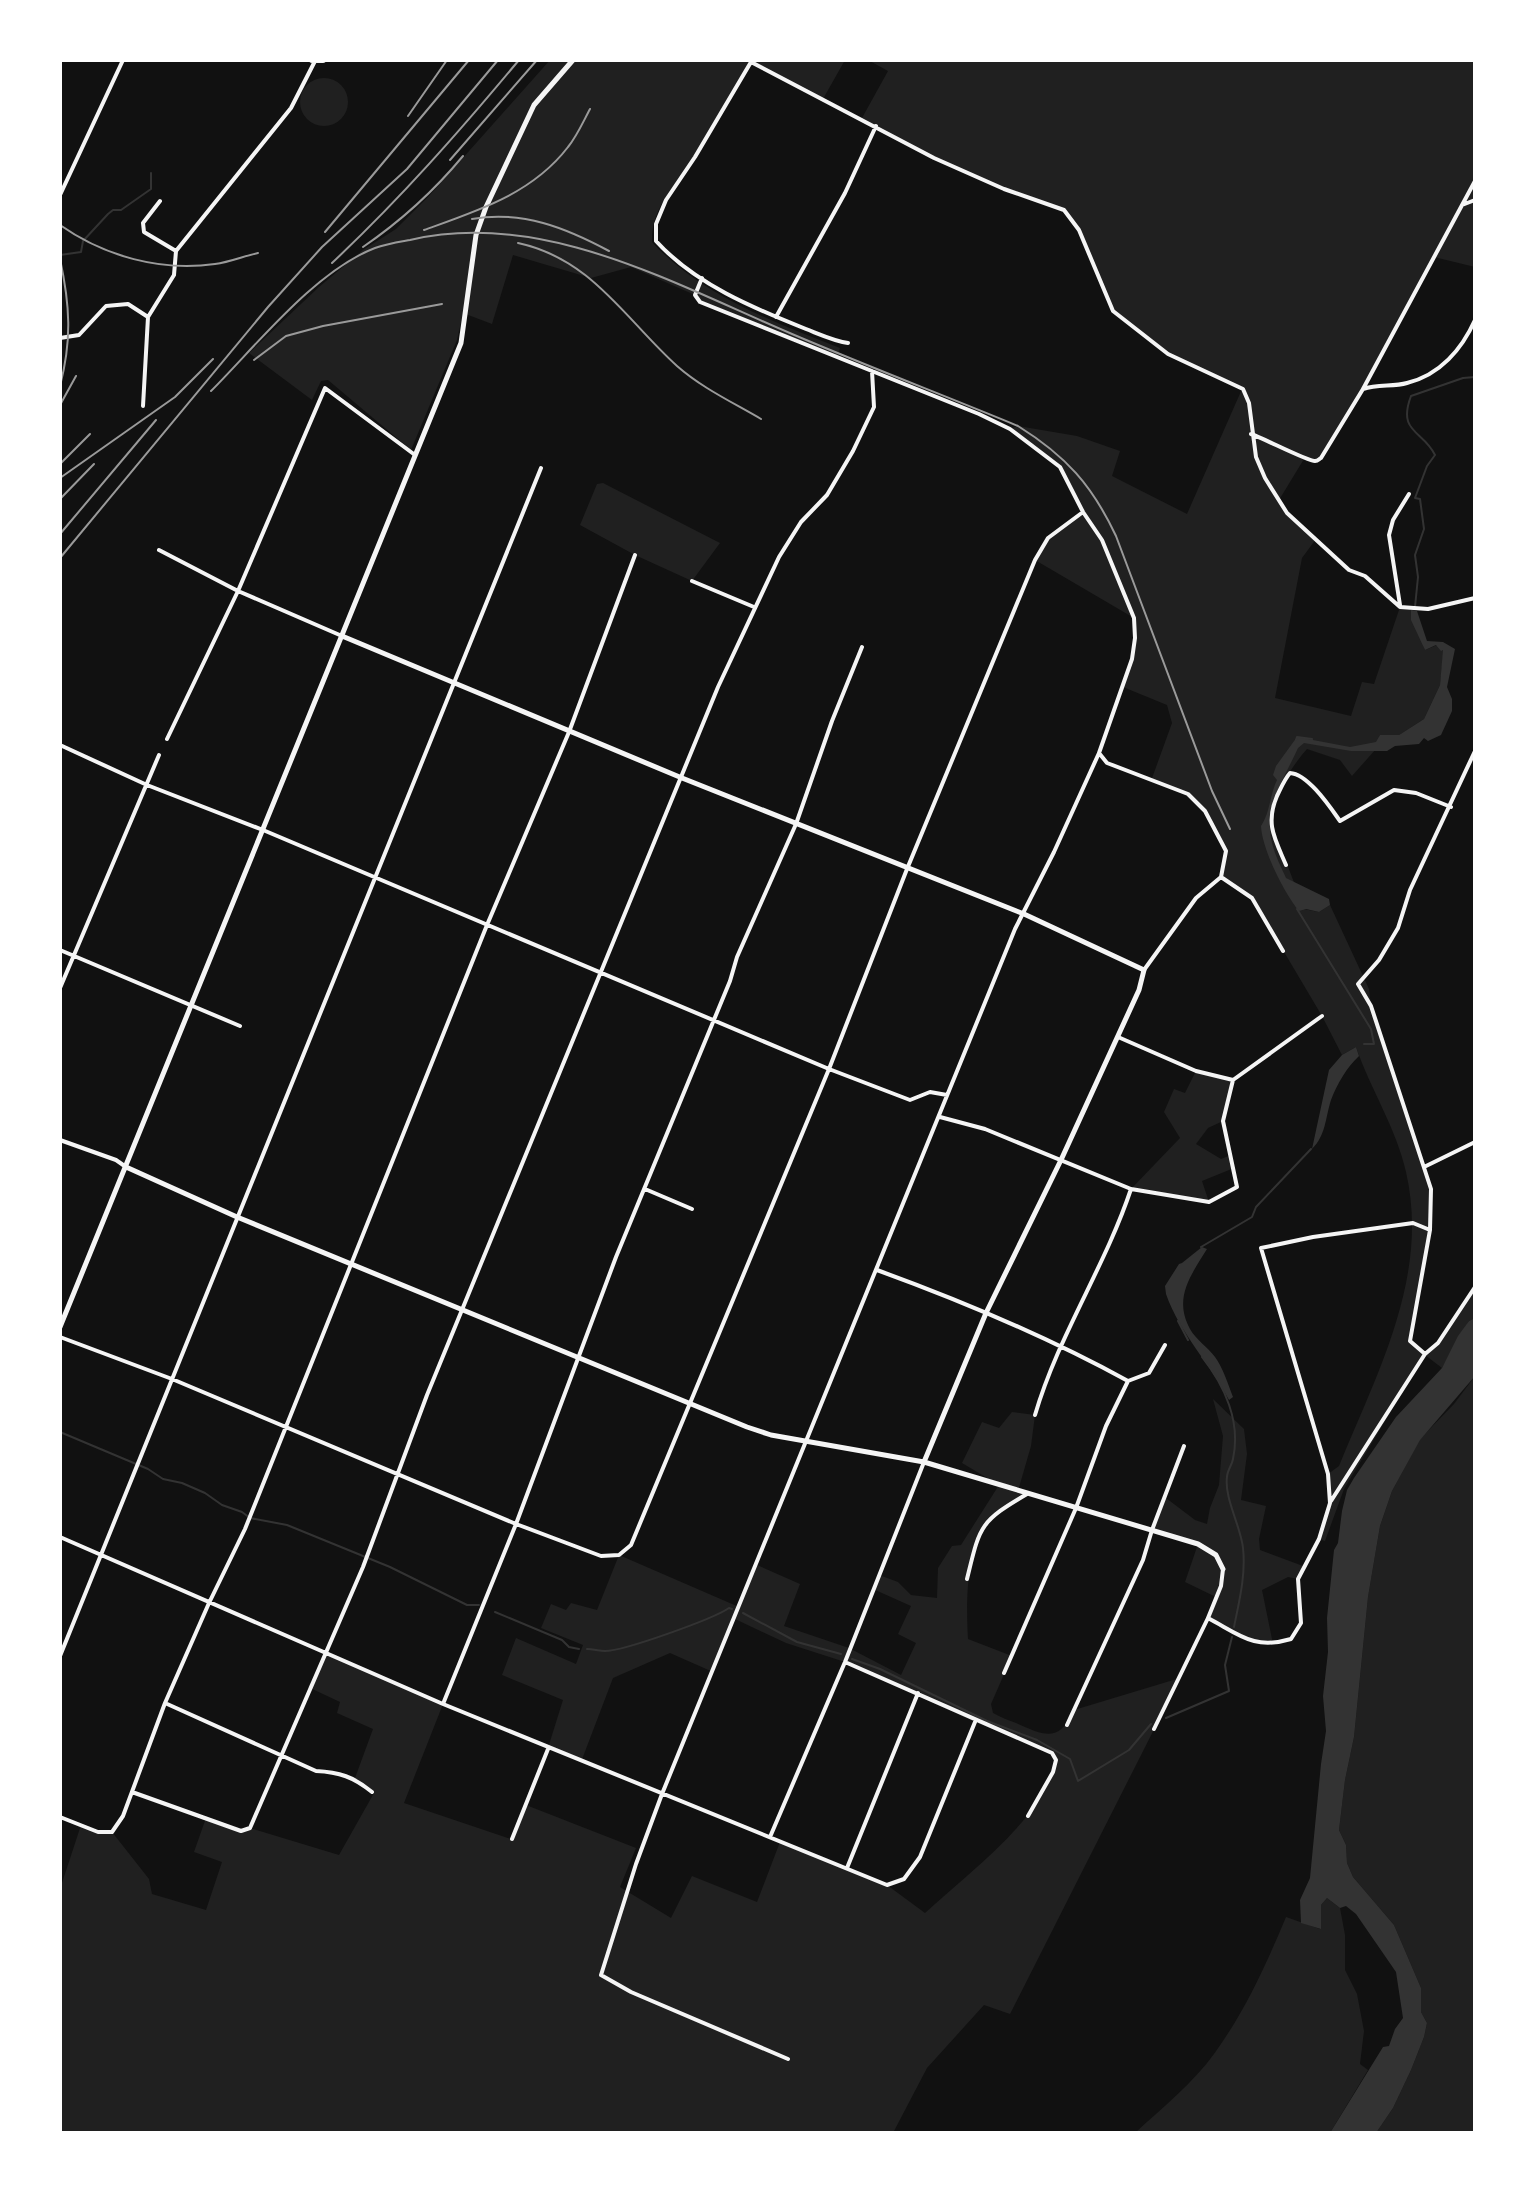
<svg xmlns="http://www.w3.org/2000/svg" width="1535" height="2193" font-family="'Roboto Serif',serif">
<rect width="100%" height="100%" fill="#111"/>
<path fill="#202020" d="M550,60H845L823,99L750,63C732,93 716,125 696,155C678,184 651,205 652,242C702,296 772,321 840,348L837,357L700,302L695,295L631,267L591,278L513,255L492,324L463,313L457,340L411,450L328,380L321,381L312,400L249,353L319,287L363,250L396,229L429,196Z
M868,60H1475V267L1434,257L1363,389L1321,458L1313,461L1304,459L1279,500L1287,513L1316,539L1302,558L1275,698L1351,716L1362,682L1374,684L1400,607L1419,609L1411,611L1425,650L1437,645L1444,648L1440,685L1424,719L1399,735H1380L1376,749L1352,776L1340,760L1307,749C1291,767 1274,795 1270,819L1304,909L1319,912L1330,905L1369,989L1371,1006L1431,1189L1430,1230L1410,1341L1425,1354L1438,1343L1475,1287V1318L1469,1321L1442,1368L1425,1355L1344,1489L1325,1541L1319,1539L1330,1503L1328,1474L1339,1466C1377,1373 1430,1276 1406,1172C1397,1130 1370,1088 1356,1047L1342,1055L1322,1016L1252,898L1221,877L1226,851L1205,811L1188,794L1151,781L1172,723L1167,705L1123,687L1135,638L1134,618L1035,560L1048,538L1083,511L1060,467L1010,429L1018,426L1077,436L1120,451L1112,476L1187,514L1242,389L1168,354L1113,311L1079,230L1064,210L959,170L862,118L888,71Z
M300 102a24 24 0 1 1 48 0a24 24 0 1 1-48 0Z
M603,483L720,543L692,581L635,555L580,525L597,484Z
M1196,1071L1233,1080L1223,1121L1208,1128L1196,1144L1221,1159L1231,1155L1234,1168L1202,1181L1209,1202L1131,1189L1180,1138L1164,1112L1174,1089L1185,1093Z
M1475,1376V2133H1376L1393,2108L1411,2070L1424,2037L1427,2023L1421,2012V1988L1394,1925L1353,1877L1347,1863L1346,1845L1339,1830L1345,1780L1354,1737L1368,1597L1380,1526L1392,1491L1420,1439L1454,1404Z
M1213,1399L1244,1429L1247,1454L1241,1500L1266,1506L1259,1539L1260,1550L1303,1566L1298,1579L1288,1577L1262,1590L1273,1644L1251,1641L1208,1618L1216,1597L1185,1582L1198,1544L1152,1530L1166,1498L1195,1520L1207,1524L1210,1508L1219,1485L1223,1436Z
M1012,1412L1035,1415L1031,1446L1018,1491L1027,1494C1017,1500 1004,1506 995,1513C965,1536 966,1605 968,1639L1012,1656L991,1704L993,1713C1000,1717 1008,1720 1016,1723C1045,1736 1059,1743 1074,1710L1180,1678L1010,2014L984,2005L927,2068L893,2133H60V1889L81,1825L98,1831L112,1832L149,1879L152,1894L206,1910L222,1862L194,1852L206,1818L241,1830L250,1828L339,1855L374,1793L355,1778L373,1729L337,1713L340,1702L308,1687L326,1654L443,1704L404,1803L511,1839L526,1805L636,1848L620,1887L671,1918L692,1876L757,1902L780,1842L887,1885L925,1913C967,1874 1045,1817 1057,1760L1053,1753L975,1722L845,1662L786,1643L735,1619L713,1672L670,1653L613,1678L581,1762L548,1748L563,1700L502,1675L516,1638L576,1664L583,1645L541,1628L551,1604L566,1610L571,1603L597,1610L619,1555L739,1607L757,1565L800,1584L784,1626L849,1648L901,1675L916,1643L898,1634L911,1606L873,1589L879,1575L898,1582L911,1595L937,1598L938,1568L952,1546L961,1545L999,1485L962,1463L982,1422L999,1428Z
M1327,1898L1340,1908L1345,1935V1970L1357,1994L1364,2031L1360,2064L1368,2070L1330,2133H1135C1162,2108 1193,2083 1214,2054C1245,2011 1266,1965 1286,1917L1320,1929L1321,1905Z"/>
<path fill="#333" d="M1411,610L1417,611L1427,641L1443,642L1455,649L1447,687L1452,699V711L1441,735L1428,741L1424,738L1419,744L1395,746L1387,751H1351L1304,743L1298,748C1284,779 1263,808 1272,843C1275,855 1281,867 1286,878L1329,899L1330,905L1319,912L1306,909L1299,911C1284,893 1262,849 1261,826C1270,813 1270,794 1277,780L1273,775L1276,766L1297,737L1350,747L1376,742L1380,735H1399L1424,719L1440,685L1443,650L1441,651L1436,645L1425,650L1411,620Z
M1356,1047L1359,1056C1347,1067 1337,1084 1331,1100C1325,1119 1326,1135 1312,1149L1329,1070L1342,1055Z
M1202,1247L1207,1249C1191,1275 1173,1298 1190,1329C1196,1340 1208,1347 1215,1357C1223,1368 1228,1384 1233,1397L1229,1400C1210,1363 1180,1334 1166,1294L1165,1286L1179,1264L1182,1263Z
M1475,1318V1376L1420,1440L1392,1491L1380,1526L1368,1597L1354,1737L1345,1780L1339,1830L1346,1845L1347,1863L1353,1877L1394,1925L1421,1988V2012L1427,2023L1424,2037L1411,2070L1393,2108L1376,2133H1330L1383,2047L1389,2046L1395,2029L1403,2018L1396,1972L1356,1914L1346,1906L1340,1908L1327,1898L1321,1905V1929L1301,1923L1300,1900L1310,1878L1321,1764L1326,1731L1323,1696L1328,1652L1327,1618L1334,1550L1338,1543L1342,1511L1347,1490L1354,1478L1396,1417L1442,1368L1458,1336L1469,1321Z"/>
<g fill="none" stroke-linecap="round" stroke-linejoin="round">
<path stroke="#333" stroke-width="2" d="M60,255L81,252L83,241L108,214L113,210H121L151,189V173
M1415,607L1418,577L1415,555L1424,529L1420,499L1415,498L1427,466L1435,455C1423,430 1397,433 1411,396L1463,378L1475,377
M1296,740L1297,737L1312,739
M1297,909L1371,1029L1374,1044H1364
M1201,1247L1252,1217L1256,1207L1311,1149
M1178,1321L1188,1340
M1202,1357C1225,1386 1241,1422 1233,1459C1232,1465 1227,1471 1227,1477C1224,1498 1241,1527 1243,1548C1246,1575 1239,1602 1234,1627
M60,1432L148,1469L163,1479L182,1483L205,1493L222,1505L242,1512L250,1518L287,1525L390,1567L467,1605H479
M495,1612L562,1640L569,1647L579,1649
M743,1613L797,1642L841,1654
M587,1649C593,1649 599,1651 605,1651C624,1651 713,1619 729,1608L732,1609
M852,1659L880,1669L987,1721L1037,1740L1070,1759L1078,1781L1129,1750L1151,1724
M1166,1718L1229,1691L1225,1665L1232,1637"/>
<path stroke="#f5f5f5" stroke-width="4" d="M751,62L934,158L1004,189L1064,210L1079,230L1113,311L1168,354L1243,389L1249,403L1256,457L1265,478L1287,513L1349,570L1365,576L1400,607L1428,609L1475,598
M751,62L695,157L666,200L656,224V241C695,284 753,308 806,329C819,334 834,341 848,343
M60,195L123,60
M1462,205L1475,200
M176,251L291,108L315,61
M702,278L695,295L700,302L979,414L1010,429L1060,467L1083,512L1102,540L1134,618L1135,638L1132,659L1099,753L1054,852L1015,929L662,1794L636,1864L601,1975L631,1992L788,2059
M776,317L845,193L876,126
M60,338L79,335L106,306L128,304L148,317
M1363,389C1378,384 1393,387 1407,383C1440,375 1462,349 1475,320
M143,406L148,317L174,275L176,251L144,232L143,223L160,201
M1251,434C1263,438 1309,462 1315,461C1318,461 1319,459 1321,458L1363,389L1475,181
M159,550L238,591L342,636
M692,581L754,607
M1400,605L1389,535L1393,520L1409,494
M167,739L238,591L325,388L415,455
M60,745L147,785L263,830L829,1069L910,1100L930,1092L947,1095
M1475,751L1410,890L1398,928L1379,960L1358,984L1371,1006L1431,1189L1430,1230L1410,1341L1425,1354L1438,1343L1475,1287
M1099,753L1107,763L1188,794L1205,811L1226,851L1221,877
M1286,865C1275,839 1265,824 1277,796C1281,788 1284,780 1290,773C1308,774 1330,807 1340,821L1394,790L1416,793L1451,807
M1221,877L1252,898L1283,951
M60,950L240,1026
M1144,970L1196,898L1221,877
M60,988L159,755
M1118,1037L1196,1071L1233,1080
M940,1117L985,1129L1131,1189L1209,1202L1237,1187L1223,1121L1233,1080L1322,1016
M60,1140L116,1160L126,1167
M1424,1167L1475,1142
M645,1189L692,1209
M877,1270C965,1302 1046,1336 1128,1381L1149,1373L1165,1345
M60,1337L172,1379L516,1524L601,1556L619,1555L631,1545L829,1069L907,869L1035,560L1048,538L1083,512
M1035,1415C1058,1336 1105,1267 1131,1189
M1331,1501L1425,1354
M60,1537L443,1704L887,1885L904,1879L920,1857L975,1722
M967,1579C980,1526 979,1522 1027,1494
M1208,1618C1240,1635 1254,1650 1291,1639L1301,1623L1298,1579L1319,1539L1330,1503L1328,1474L1261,1248L1313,1237L1413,1223L1430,1230
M60,1656L541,468
M845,1662L1052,1753L1056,1760L1053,1772L1028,1816
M1004,1673L1076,1508L1106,1426L1128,1381
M165,1703L316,1771C339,1772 354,1777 372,1792
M443,1704L516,1524L616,1257L730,981L737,957L796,824L832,721L862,647
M1067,1725L1143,1560L1152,1530L1184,1446
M1154,1729L1208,1618L1221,1586L1223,1569
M132,1792L241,1831L250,1828L363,1567L427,1395L718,687L779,557L801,522L827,495L853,451L874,407L872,371
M60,1817L98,1832H112L123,1816L165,1703L209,1603L245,1529L487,925L569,732L635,555
M770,1837L845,1662L924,1462
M512,1839L548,1749
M847,1868L918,1693"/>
<path stroke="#f5f5f5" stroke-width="5" d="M342,636L682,778L1024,914L1144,970L1139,990L1061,1160L986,1313L924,1462
M126,1167L237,1217L747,1427L771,1435L924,1462L1198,1544L1216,1555L1223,1569
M60,1327L461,343L476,235L486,207L534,105L573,60"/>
<path stroke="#f5f5f5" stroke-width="6" d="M312,60H323"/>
<path stroke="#9a9a9a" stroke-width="2" d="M408,116L447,60
M450,160L537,60
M472,219C522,210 566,228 609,251
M60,225C104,256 161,272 215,264C230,262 244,256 258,253
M424,230C477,211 532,194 568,147C577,136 583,122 590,109
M325,232L469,60
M518,243C592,259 625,319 677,366C702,388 732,402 761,419
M363,247C401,221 434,191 463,156
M60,259C70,305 72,340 60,386
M332,263C401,198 459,132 519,60
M254,360L286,336L323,326L442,304
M211,391C256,346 315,271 375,248C386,244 399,242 410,240C543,209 674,284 792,334C867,366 943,395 1018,426C1066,456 1092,485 1116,536L1212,791L1230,829
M60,405L76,376
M60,464L90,434
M60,478L175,397L213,359
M60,499L94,464
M60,534L156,420
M60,558L268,307L322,247L407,169L498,60"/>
</g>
<rect width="1535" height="2193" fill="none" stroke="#ffffff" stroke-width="124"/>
</svg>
